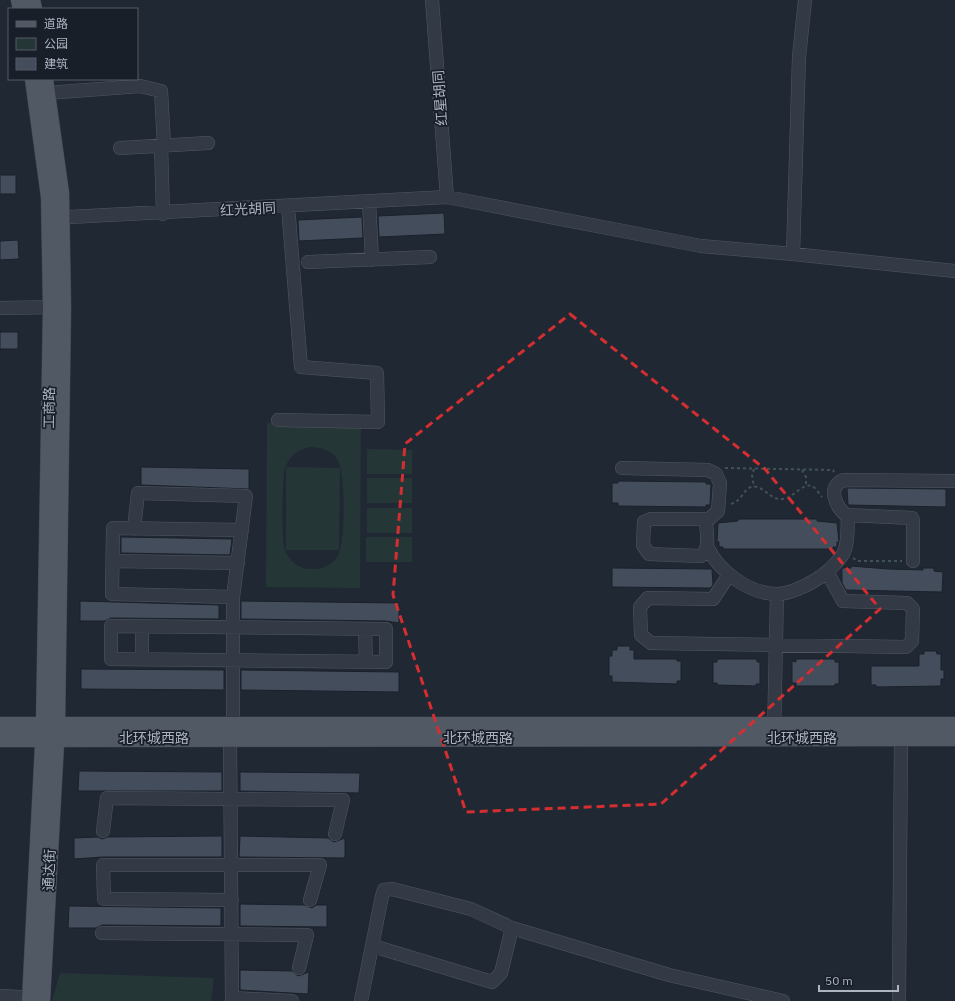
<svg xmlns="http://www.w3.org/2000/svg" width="955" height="1001" font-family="'IBM Plex Sans','Noto Sans SC',sans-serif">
<rect width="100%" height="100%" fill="#202834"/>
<path fill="#253637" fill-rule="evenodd" d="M267,423L361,424L360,588L266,587ZM311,447C321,448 331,450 337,459C346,472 346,545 337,557C331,566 321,570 310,569C300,569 291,562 286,553C280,540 283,487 284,471C288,458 296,449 311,447Z
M367,449L412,450V474H367Z
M286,467L340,468L339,550H286Z
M367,478H412V503H367Z
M367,508H412V533H367Z
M366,537H412V562H366Z
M60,973L214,978L211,1001H52Z"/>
<path fill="#434d5c" stroke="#1b212b" d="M0,175H16V194H0Z
M444,213L445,234L379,237L378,216Z
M362,217L363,238L299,241L298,220Z
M18,240L19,259L0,260V241Z
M0,332H18V349H0Z
M141,467L249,469V489L141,485Z
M618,481L706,482V484H711L710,505H706V507L618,506V503H612V483H618Z
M847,488L946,489V507L848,505Z
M738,519H817V521L837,523L839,542H837V547H833V549H723V547H719V542H717L718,523L738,521Z
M121,537L232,539L230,555L121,553Z
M851,566L888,569L923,570V568H934V571L943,572L942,592L846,590L842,583V568H851Z
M612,568L712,569L713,585L710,588L612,587Z
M80,601L219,605V619L111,618L105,621H80Z
M241,601L399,603V623L386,621L241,619Z
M617,646H630V650H634V659H677V661H681V681H677V684L612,682V676H609V656H612V650H617Z
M924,651H936L937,654H941V670H944V679H941V686L876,687V685H871V666H919V654H924Z
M717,659H757V662H760V684H756V686L717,685V683H713V662H717Z
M796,659H835V662H839V684H835V686H796V683H792V661L796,662Z
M81,669L224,670V690L81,689Z
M241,670L399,672V692L241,690Z
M79,771L222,772V791H78Z
M240,772L360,773L359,793L240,791Z
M222,836V857H103L74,859V838L98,837L102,839L108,837Z
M240,836L328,838L334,842L345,838V858L239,857Z
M240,904L304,905L312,908L316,905H327V927L240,926Z
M69,906L221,908V926L102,925L96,928H68Z
M240,970L292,971L298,976L309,972L308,994L240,990Z"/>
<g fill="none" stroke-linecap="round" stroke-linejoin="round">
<defs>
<path id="minor" d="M432,0L447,197
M47,93L140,86L161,91L164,145
M161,145L163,214
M120,148L208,143
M369,201L372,260
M51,218L447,197L701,246L793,254L799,57L805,0
M793,254L955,271
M308,262L430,257
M0,308L61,307
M278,420L378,422L377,373L301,367L288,206
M622,468L708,470L716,474L720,483L718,511L709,519H651L644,522L643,545L649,554L701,556C711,550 706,530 706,520
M134,529L138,493L246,496L233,597V725
M707,546C718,571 749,594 777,594C792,594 817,581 829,570C834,565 841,559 844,552C849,541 847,527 848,516
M113,561L238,563
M913,561V521L912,518L846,515C836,507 826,486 844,480L955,481
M729,575L713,599L648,598L640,607L641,635L651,643L906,647L912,641L913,609L907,603L843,601L827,572
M233,597L112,594L113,528L242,530
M111,626L386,629V662L111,659Z
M365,629L366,662
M142,659V627
M774,734L777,594
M230,738L232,1001
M103,831L107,798L343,800L335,834
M232,900L104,899L103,865H320L310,900
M102,933L307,935L299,968
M373,946L492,982L501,973L512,928
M0,996L40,998
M232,998L292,1001
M361,1001L382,896L384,890L392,889L471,909L512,928L669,975L783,1001
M899,1001L901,738"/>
<path id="major" d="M19,0L21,9
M32,0L34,9
M0,725H955
M0,739L955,738
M30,1001L44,725L51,307L49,197L33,79
M42,1001L57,725L63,307L61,193L45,79"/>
</defs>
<use href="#minor" stroke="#515763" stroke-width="14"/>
<use href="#major" stroke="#3d434f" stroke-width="17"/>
<path stroke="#415255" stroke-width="2" stroke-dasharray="3 3" stroke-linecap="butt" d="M725,468L833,470L834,472
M754,469L752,475L754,487
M802,470L806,477V486
M731,504C742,501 743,490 751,487C762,484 769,498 779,499C792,501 802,482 812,486C816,488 819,494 822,497
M853,558L857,561H902"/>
<use href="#minor" stroke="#333a45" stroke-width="13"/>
<use href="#major" stroke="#515965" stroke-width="16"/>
</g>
<path fill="none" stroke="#d42f30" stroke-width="3" stroke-dasharray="8 5" stroke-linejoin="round" d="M570,314L765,469L880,609L661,804L466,812L393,595L405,444Z"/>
<g text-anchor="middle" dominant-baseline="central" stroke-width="3.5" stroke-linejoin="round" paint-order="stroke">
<g font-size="14" fill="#adb4c2" stroke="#191f29">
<text transform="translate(440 98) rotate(-94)">红星胡同</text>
<text transform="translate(248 209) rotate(-3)">红光胡同</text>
<text transform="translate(49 408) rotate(-89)">工商路</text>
<text x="154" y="738">北环城西路</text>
<text x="478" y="738">北环城西路</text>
<text x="802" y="738">北环城西路</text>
<text transform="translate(49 870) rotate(-87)">通达街</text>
</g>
</g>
<rect x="8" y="8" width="130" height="72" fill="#191f29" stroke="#545b66"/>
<rect x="16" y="21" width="20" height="6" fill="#515965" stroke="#545b66"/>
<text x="44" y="28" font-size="12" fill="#adb4c2">道路</text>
<rect x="16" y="38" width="20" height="12" fill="#253637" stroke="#545b66"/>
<text x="44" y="48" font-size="12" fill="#adb4c2">公园</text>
<rect x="16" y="58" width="20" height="12" fill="#434d5c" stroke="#545b66"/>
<text x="44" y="68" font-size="12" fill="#adb4c2">建筑</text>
<path d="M819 985v6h79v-6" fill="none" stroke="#adb4c2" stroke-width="2"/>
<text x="825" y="985" font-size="12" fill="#adb4c2" stroke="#191f29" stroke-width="3" paint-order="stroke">50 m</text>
</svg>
